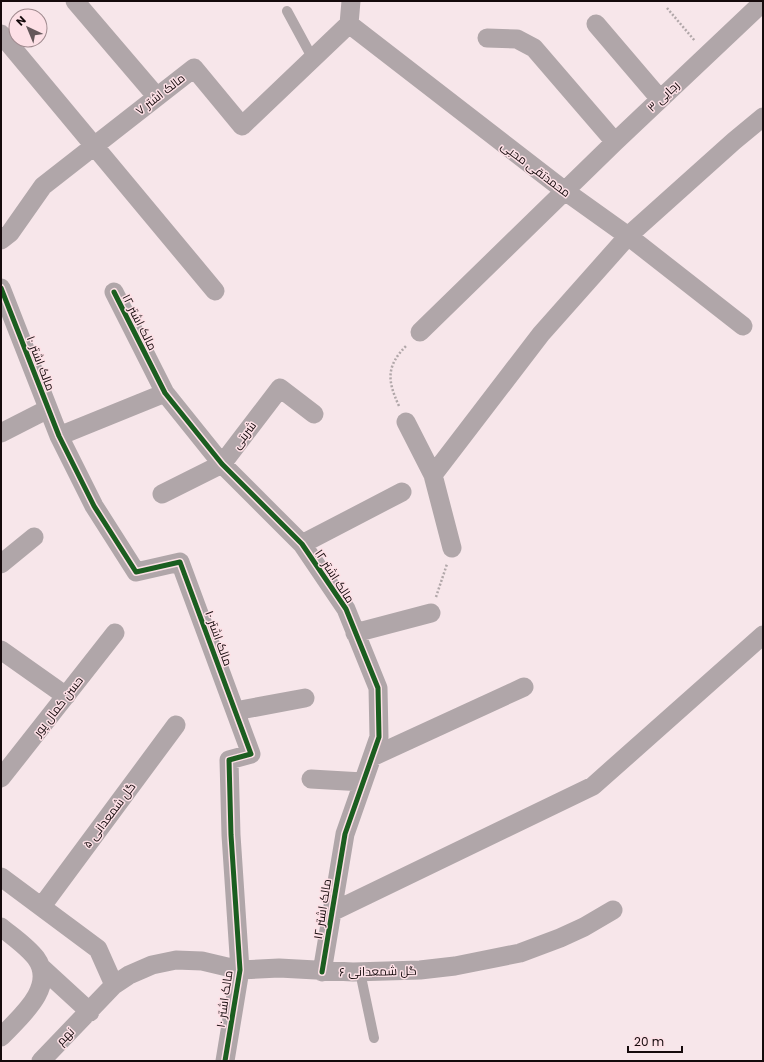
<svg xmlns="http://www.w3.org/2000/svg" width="764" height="1062" font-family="Poppins,Cairo,sans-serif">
<rect width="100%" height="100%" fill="#f7e6ea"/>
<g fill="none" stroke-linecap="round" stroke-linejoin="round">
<path stroke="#b1a7a9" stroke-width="2.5" stroke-dasharray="2 2" stroke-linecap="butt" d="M667,8L695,41
M399,406C387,380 386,366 407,345
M436,597L447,564"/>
<path stroke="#b0a6a9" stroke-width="10" d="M287,11L313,59
M360,972L374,1038"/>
<path stroke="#b0a6a9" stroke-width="19" d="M75,1L157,97
M351,1L349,24L565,191L628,236L743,326
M596,24L660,99
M1,34L215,291
M487,38L517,39L534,48L615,142
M1,240L10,233L43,186L194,68L242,126L349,24
M1,288L59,436L94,506L136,572L180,562L251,754L229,760L231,835L240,970L225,1061
M114,292L165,393L222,464L302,544L346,609L378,688L379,737L345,834L322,972
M420,332L615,142L763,2
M406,422L433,475L452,548
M1,433L48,409
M59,436L165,393
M433,475L541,334L628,236L734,141L763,117
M162,494L222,464L280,388L314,414
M302,544L402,492
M1,564L34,537
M355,633L431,613
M1,650L66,696
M235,711L305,698
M372,757L524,687
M1,778L115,633
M311,779L363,782
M1,877L98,949L114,985
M42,906L176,725
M332,912L593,786L763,635
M1,927C12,936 27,946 36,958C57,987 20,1017 1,1037
M42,968L90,1012
M41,1061L114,985L129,975L152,965L176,960L202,961L240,970L279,968L353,972L420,970L455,966L520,953L560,938L584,927L613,910"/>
<defs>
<path id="cycleway" d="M1,288L59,436L94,506L136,572L180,562L251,754L229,760L231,835L240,970L225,1061
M114,292L165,393L222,464L302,544L346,609L378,688L379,737L345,834L322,972"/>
</defs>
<use href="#cycleway" stroke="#fde0e6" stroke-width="8"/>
<use href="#cycleway" stroke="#1b5e20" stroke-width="5"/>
</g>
<g text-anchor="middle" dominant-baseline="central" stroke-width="3" stroke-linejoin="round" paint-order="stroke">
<g font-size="12" fill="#150a0c" stroke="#fde0e6">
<text transform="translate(160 94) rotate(-38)">مالک اشتر ۷</text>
<text transform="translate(663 96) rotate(-43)">رجایی ۳</text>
<text transform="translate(536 169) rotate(37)">محمدتقی محبی</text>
<text transform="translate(140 322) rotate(63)">مالک اشتر ۱۲</text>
<text transform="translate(41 363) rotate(69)">مالک اشتر ۱۰</text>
<text transform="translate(244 435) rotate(-53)">شربتی</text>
<text transform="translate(335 576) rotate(57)">مالک اشتر ۱۲</text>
<text transform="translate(219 638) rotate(70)">مالک اشتر ۱۰</text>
<text transform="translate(58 706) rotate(-52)">حسن کمال پور</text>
<text transform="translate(109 815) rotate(-53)">گل شمعدانی ۵</text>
<text transform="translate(322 909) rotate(-81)">مالک اشتر ۱۲</text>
<text transform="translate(378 971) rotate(-1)">گل شمعدانی ۶</text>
<text transform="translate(224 999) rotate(-82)">مالک اشتر ۱۰</text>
<text transform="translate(65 1036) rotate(-45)">نهم</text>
</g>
</g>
<rect width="764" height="1062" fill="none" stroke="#150a0c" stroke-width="4"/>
<g transform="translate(28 28) rotate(316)"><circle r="19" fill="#fde0e6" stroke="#a08a8f"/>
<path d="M0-3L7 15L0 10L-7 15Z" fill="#64575a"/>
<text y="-6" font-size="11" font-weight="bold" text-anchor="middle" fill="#150a0c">N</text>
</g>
<path d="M628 1046v6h54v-6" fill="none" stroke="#150a0c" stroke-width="2"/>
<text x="634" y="1046" font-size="12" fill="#150a0c" stroke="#fde0e6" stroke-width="3" paint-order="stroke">20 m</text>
</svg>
